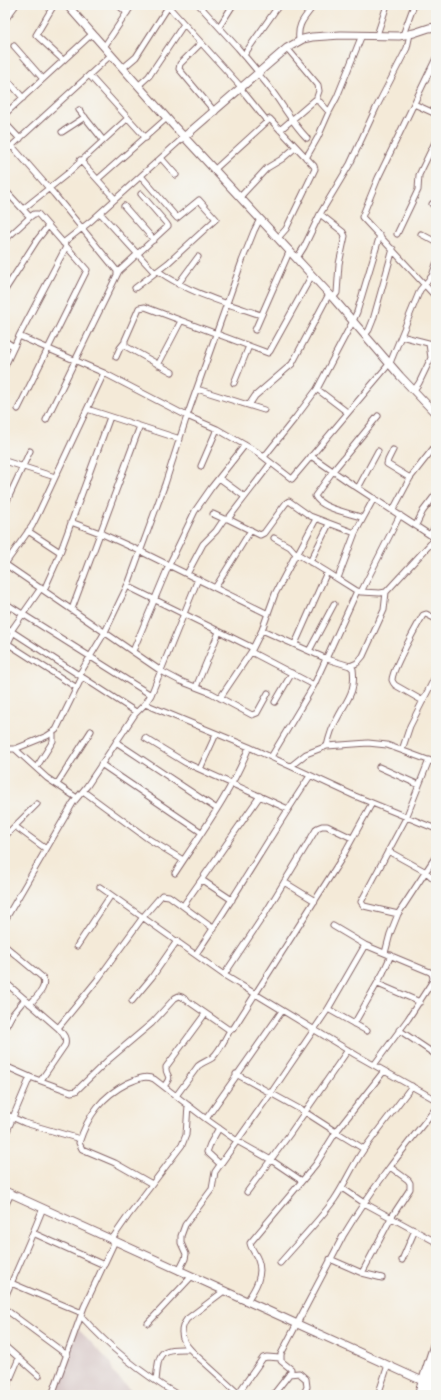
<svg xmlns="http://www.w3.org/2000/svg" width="441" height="1400" font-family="'Shantell Sans',sans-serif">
<rect width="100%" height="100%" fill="#f6f6f2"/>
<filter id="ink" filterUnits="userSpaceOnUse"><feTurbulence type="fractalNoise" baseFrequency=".025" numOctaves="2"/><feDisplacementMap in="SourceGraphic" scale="8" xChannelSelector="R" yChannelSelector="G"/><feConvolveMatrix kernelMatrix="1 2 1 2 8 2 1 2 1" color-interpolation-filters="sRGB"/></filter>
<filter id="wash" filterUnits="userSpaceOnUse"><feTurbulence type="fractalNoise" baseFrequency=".012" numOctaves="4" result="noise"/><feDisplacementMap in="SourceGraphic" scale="16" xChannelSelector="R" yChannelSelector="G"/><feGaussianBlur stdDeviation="0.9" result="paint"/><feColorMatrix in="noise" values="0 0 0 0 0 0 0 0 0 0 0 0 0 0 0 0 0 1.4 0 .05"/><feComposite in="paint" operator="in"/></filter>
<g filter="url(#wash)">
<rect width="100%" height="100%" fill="#f4ead8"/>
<path fill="#d2bfc0" d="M78,1329L112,1364L113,1373L137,1395H53Z"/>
</g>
<g filter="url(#ink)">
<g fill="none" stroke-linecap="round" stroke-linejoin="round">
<defs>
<path id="street" d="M54,5L36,35L63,60
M118,5L127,13
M167,5L242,88
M199,5L238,48L259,73
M5,20L16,5
M219,27L233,5
M377,35L387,5
M403,35L414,5
M299,40C297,23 305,18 314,5
M201,43L180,64L179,69L215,112
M14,46L43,79
M104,47L132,5
M287,48L318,85L319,91L316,100
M244,55L279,5
M436,58L378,178L362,217L436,297
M123,68L136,57L168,7
M430,70L436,73
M258,74C277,93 288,119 307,138
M89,75L146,138
M5,77L23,98
M138,86L149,76L184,24
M241,89L267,121
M414,104L436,114
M79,110L103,140
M5,114L92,34
M5,123L20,139
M280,130L315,100L320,102L329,112
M62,132L85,117
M12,146L54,194L117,271V275L46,420
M5,152L111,55
M161,158L176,175
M306,158L318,137L329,112L337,97L362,35
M80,160L115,199
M214,170L270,119L314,166L315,169L286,229L278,238
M98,179L167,118
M5,190L30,217
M240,197L267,168L282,159L296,147
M432,204L436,206
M124,206L154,240
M23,209L67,174L128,118
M100,213L155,273
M320,214L343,232L345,236L339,264L337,293L333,298
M397,234L418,190L419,175L436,140
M421,234L436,242
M5,240L30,217L34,214H38L87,270L18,409
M63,243L91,221L184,137
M297,258L304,247L320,214L350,164L376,108L407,48L410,34
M158,271C189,293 225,303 261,315
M117,275L119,271L168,226L166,223L141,194
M431,277L436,283
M178,284L198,257
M135,288L168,263L216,219L199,200L177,218L141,176
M5,290L37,240L48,226
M255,330L290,250
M365,335L369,330L373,320L393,249
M19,336L104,373L187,416L217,429L257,452L292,479L390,363L420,290L432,276L436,264
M401,336L436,345
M5,341L14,347
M433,345L436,338
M116,357L120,348L124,343
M158,365L181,321
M5,366L19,336L66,247
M172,372L125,346V340L139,308L145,307L268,353L270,351L312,275
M234,383L249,346
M197,389L264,410
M317,389L347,412
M414,390L419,383L431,358L429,344
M249,405L255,396L292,364L329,294
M87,409L180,439
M393,450L388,460L387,464L410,478
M311,456L350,483L436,539
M264,457L296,417L317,389L353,321L357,312L380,235
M5,461L55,477
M201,466L217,429
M219,478L245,497
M358,488L378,451
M5,505L30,451
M393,510L410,478L436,445
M213,514L224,519H228L260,535L264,533L286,503L289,501L310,516L355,533
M363,518C351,513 321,509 315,496L333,471L378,416
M228,519L271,463
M71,522L100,533L140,551L268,614
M416,525L423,511L436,494
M28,531L60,552
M430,534L436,526
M274,538L290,547L297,555L316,519
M310,562L329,524
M5,564L161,671L180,681L211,693L252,715L257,713L268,693
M5,564L32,526L37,516L104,373
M187,574L203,544L216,531L224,519
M338,578L355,533L374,498
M127,586L253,648
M215,588L251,530
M44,590L57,561L110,417
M361,592L380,593L386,592L435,539
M5,603L151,695
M72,609L140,426
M5,615L10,606
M5,627L136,712
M262,630L327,659L350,666L357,663L363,656L384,610L386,592
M11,631L41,588
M13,633L8,643L10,645L77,688
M295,644L327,572
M133,651L169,565L195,511L211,488L245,445
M309,651L334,604
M251,652L314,685
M79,675L105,632L129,582L165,484L187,416L242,261L254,231L260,219
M196,687L219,632
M220,698L251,652L262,630L275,594L295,556L299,555L327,572L357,591L361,592L400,515
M423,701L395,685C393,683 393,683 392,680C392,669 417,626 423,615L426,614L436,619
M275,702L292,673
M145,704L249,747L355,796L436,829
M145,738L186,763L288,809
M116,742L217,809
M327,746C329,737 332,727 337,719C347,699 356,693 353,669L350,666
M5,749H15L47,736L56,730L82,677
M15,749L47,778L77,798
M402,750L410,726L436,675
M271,757L314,685L357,591
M101,764L201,832
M291,766L306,754L327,746L368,743L387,745L436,763
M379,767L419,785
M36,768L53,741V733
M200,769L216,734
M57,784L91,731
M83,791L147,838L183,860
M16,827L46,849
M5,836L37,804
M388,851L426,872L436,881
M175,873C201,833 231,793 249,747
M202,880L232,900
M284,882L315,901
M100,887L224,975L356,1055L436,1100
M183,906L260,796
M398,914L364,906L361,902L406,818L429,760
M5,920L73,803L87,786L135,714L145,704L151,695L198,579
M333,926L365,945L430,972L432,974L433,978L432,982L408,1019L374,1065
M5,946L42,977C48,987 37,996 30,1004
M77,946L111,895
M385,953L390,934L398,914L436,856
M196,954C236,896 271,834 310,776
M224,975L266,912L317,828L322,826H327L352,838
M5,982L58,1028L98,979L143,917L162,895L169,896L214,929
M378,984L420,1002
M132,1001L152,977L177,941
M328,1009L367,1031
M354,1024L383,973L391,955
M5,1028L12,1015L25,999
M399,1030L436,1055
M5,1066L30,1077L71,1092L76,1091L107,1061L152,1023L175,998L179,996L182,997L228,1029H233L340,861L372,803
M236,1074L305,1112L336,1132L384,1071
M41,1080L65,1045C67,1037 63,1034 58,1028
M164,1086C174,1074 165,1077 166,1067L205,1014
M176,1096L198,1066C202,1063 207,1061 212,1058C220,1051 225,1039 230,1030
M5,1114L25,1123L80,1139
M206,1119L282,1011
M219,1128L210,1144L207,1152L220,1164
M5,1136L30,1077
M364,1149L412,1086
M152,1184L115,1163L82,1149L79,1143C88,1115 102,1096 128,1083C138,1079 144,1075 154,1079L206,1119L237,1141L271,1160L302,1181L316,1164L336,1132L364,1149C352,1166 345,1184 334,1200C318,1222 298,1242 280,1263
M342,1188L364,1203L436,1242
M247,1192L289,1135L348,1050
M5,1206L11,1194
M33,1233L104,1265
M112,1239L128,1216L182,1145L186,1135L188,1105
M330,1259L362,1273L382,1278
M402,1260L415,1230
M179,1271L185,1259L186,1254L181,1243V1236L185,1225L212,1189L215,1172L271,1093L328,1009L365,945
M362,1273L391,1218L410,1189V1183L408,1180L390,1167
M11,1283L82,1313
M224,1291L187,1319C172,1339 194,1353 207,1365C218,1375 229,1385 240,1395
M5,1297C18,1268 31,1238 43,1208
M247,1301C255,1289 264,1275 258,1260C256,1254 251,1249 250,1243L302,1181
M5,1309L67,1355
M81,1316C109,1347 142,1374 178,1395
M148,1323L192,1276
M5,1346L39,1376
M289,1374L299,1373L306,1379L307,1387L303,1395
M156,1381C159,1352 158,1348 189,1349
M5,1391L19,1358
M52,1395L84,1307L115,1241
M237,1395L263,1358L267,1357L280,1358
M273,1395L291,1372V1369L281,1361V1354L343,1236C370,1191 403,1149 436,1108
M378,1395L388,1365"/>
<path id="secondary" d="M67,5L174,126L333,298L400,376L436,414
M184,137L287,48L303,39L312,37L341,35L399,36L414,33L429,28L436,27
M5,1191L427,1383"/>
<path id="highway" d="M419,1395L436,1342
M427,1395L436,1366"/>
</defs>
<use href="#street" stroke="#866668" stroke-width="7"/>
<use href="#secondary" stroke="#866668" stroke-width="9"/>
<use href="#highway" stroke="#866668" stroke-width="11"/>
<use href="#street" stroke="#fff" stroke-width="5"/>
<use href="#secondary" stroke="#fff" stroke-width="7"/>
<use href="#highway" stroke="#fff" stroke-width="9"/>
</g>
</g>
<rect width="441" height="1400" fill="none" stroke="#f6f6f2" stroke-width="20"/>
</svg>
